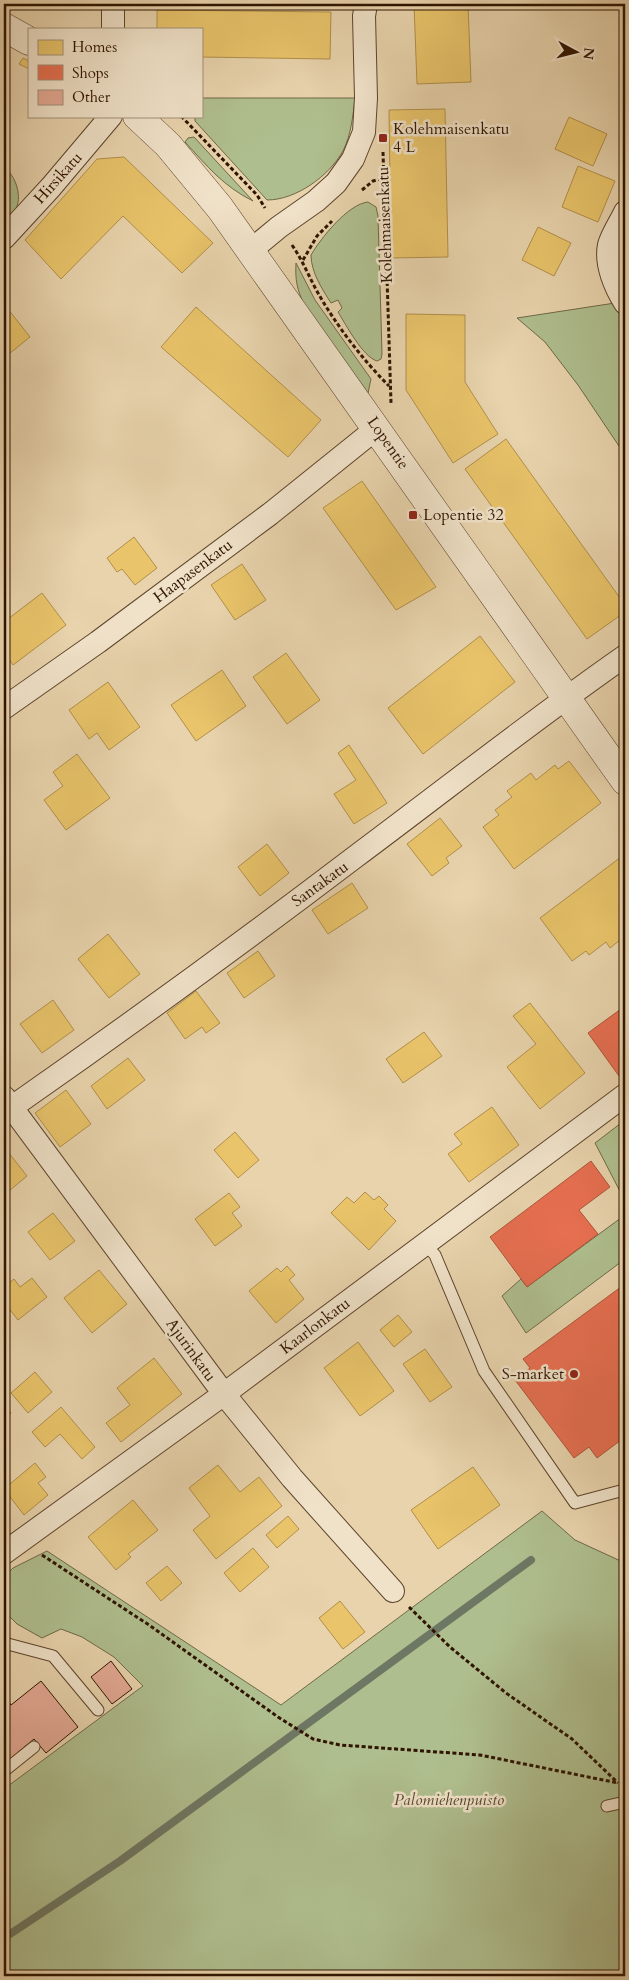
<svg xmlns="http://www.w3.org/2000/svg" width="629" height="1980" font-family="Cardo,serif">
<rect width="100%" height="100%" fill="#e8d3ac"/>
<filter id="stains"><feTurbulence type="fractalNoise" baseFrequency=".004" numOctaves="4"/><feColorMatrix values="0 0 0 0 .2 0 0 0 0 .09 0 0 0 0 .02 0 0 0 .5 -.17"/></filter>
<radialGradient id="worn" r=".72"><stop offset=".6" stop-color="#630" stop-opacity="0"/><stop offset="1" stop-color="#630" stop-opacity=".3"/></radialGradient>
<path fill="#afbe8e" stroke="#6f6947" d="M201,98H355C353,116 351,135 343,151C329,176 296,200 267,200L195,121V116H201Z
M194,137L253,201C223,186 207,166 185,142L188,138Z
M4,167C16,176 23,197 15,211C12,216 7,220 4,224Z
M368,202L376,207L378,216L382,354L381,359L377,361C363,357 346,325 338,312L342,308L338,300L331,303C322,289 311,272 311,255C321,238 348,204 368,202Z
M296,263L315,300L371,379L368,393L304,304C297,290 295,279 296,263Z
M615,303L625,316V455L578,385L545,342L517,318Z
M625,1120V1201L595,1143Z
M625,1215V1259L526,1333L502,1296L521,1279L527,1287Z
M542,1511L575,1540L625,1563V1976H4V1789L143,1686L114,1657L82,1637L61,1629L42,1638L17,1624L4,1611V1577L13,1568L47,1551L281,1705Z"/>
<path fill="#e9c46a" stroke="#b18f4a" d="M414,4H468L471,82L417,84Z
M157,10L331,12L330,59L201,57V29H157Z
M23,58L29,61V69L19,64Z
M625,60V77L619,75Z
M445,109L448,257L391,258L389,110Z
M569,117L607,134L593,166L555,149Z
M124,157L213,243L182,273L123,216L61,279L25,240L97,159Z
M578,166L615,181L598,222L562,207Z
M538,227L571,243L554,276L522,260Z
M4,304L30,337L4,358Z
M196,307L321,420L288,457L161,347Z
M406,314L465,315V382L498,434L453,463L406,390Z
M506,439L625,605V612L587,639L465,469Z
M362,481L436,587L396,610L323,508Z
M134,537L157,568L135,585L122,569L117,572L107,558Z
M242,564L266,600L235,620L211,585Z
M42,593L66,625L13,665L4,652V622Z
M480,636L515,682L423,754L388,708Z
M286,653L320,700L287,724L253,677Z
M222,670L246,706L196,741L171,705Z
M108,682L140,727L109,750L97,733L89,739L69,710Z
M349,745L387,803L354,824L334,794L356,780L338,753Z
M77,754L110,798L66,830L44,800L63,786L53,772Z
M569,761L601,803L514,869L483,827L499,815L495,810L512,797L507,791L531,773L536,780L555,765L558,769Z
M440,818L462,846L446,858L449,863L432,876L407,844Z
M267,844L289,873L260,896L238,867Z
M625,854V936L610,948L606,942L589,955L586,951L572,961L540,918Z
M352,883L368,908L328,934L312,910Z
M108,934L140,974L109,998L78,959Z
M258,951L275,976L244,998L227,973Z
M196,991L220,1023L206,1033L202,1027L185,1039L167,1013Z
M53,1000L74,1030L42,1053L20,1024Z
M530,1003L585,1073L540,1109L507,1067L536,1044L513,1016Z
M424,1032L442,1056L403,1083L386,1059Z
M128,1058L145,1080L107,1109L91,1086Z
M66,1090L91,1124L60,1147L35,1113Z
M492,1107L519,1145L469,1182L448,1154L462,1144L454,1134Z
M235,1132L259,1160L238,1178L214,1150Z
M4,1147L27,1176L4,1195Z
M365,1192L374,1200L379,1196L388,1205L384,1209L396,1221L369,1250L331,1213L347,1197L354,1203Z
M229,1193L240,1207L232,1213L242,1226L215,1246L195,1219Z
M53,1213L75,1241L50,1260L28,1232Z
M287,1266L295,1275L289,1280L304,1299L276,1323L249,1291L277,1268L281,1272Z
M99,1270L127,1304L92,1333L64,1298Z
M32,1278L47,1297L18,1320L4,1302V1287L14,1279L20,1287Z
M398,1315L412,1332L394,1347L380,1330Z
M358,1342L394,1391L360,1416L324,1368Z
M425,1349L452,1387L430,1402L403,1364Z
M154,1358L182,1394L121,1442L106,1423L130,1405L117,1388Z
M35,1372L52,1392L28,1413L11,1393Z
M4,1405L11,1413L4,1419Z
M61,1407L95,1447L82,1459L60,1434L45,1447L32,1432Z
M35,1463L46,1477L38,1483L48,1495L24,1515L4,1489Z
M218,1465L240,1492L259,1477L282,1506L216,1559L193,1530L210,1516L189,1488Z
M473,1467L500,1505L438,1549L411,1510Z
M133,1500L158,1530L128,1554L131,1557L116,1570L88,1537Z
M288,1516L299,1529L277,1548L266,1535Z
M253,1548L269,1567L240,1592L224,1573Z
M167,1566L182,1583L161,1601L146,1583Z
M340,1601L365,1632L343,1649L319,1618Z"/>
<path fill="#e76f51" stroke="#b05439" d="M625,1006V1071L619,1076L588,1033Z
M591,1161L610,1187L579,1210L598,1234L527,1287L490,1237Z
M625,1284V1437L597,1458L589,1447L574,1458L515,1380L530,1368L523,1359Z"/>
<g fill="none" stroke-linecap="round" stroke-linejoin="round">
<path stroke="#6e7763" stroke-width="8" d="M4,1938L120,1861L531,1560"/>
</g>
<path fill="#e4a994" stroke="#2f1400" d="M111,1661L132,1689L112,1704L91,1677Z
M41,1681L78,1727L46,1753L34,1739L4,1764V1706L9,1702L11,1705Z"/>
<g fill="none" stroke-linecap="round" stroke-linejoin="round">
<defs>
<path id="service" d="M425,1244L435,1255L484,1371L575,1503L624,1490
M4,1643L53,1656L98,1710
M4,1771L34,1747
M607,1806L625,1802"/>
<path id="minor" d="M113,29V4
M625,212C620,223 612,234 609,245C605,264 615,287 625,303
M4,238L51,187L111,116
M250,251L279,227L316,201L336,183L353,159L364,132L366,98L364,16L366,4
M4,708L98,642L270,514L377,428
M4,1097L224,1394L292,1478L393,1591
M12,1107C128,1026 242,943 355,857C445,790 533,720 625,656
M4,1553L224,1394L625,1095"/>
<path id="tertiary" d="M4,27L29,41
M137,116L168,145L220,208L625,781"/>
</defs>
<use href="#service" stroke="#5d442b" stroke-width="13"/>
<use href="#minor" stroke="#5d442b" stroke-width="24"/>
<use href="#tertiary" stroke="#5d442b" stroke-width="29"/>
<path stroke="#2f1400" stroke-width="3" stroke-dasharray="4 2.5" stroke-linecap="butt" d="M181,116L257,195L265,208
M383,152L391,403
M362,190L373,181L383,178
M292,245C303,261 309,277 318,293C336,325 363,360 389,386
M303,260L317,236L332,221
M42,1555L149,1625L278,1717L313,1739L340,1745L480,1755L618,1783
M409,1607L450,1647L506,1693L572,1739L618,1783"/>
<use href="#service" stroke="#f0e2c9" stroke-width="11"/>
<use href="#minor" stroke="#f0e2c9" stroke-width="22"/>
<use href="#tertiary" stroke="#f0e2c9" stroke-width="28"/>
</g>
<g fill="#8f2418" stroke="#f0e2c9" stroke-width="2">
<rect x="378" y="133" width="10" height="10" rx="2.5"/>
<rect x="408" y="510" width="10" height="10" rx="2.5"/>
<circle cx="574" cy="1374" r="5"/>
</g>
<g text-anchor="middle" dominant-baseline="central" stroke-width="5" stroke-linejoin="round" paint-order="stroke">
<g font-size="16" fill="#2f1400" stroke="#f0e2c9" text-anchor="start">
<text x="393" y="129">Kolehmaisenkatu<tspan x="393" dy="18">4 L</tspan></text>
<text x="423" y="515">Lopentie 32</text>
<text x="564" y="1374" text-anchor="end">S-market</text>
</g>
<g font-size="16" fill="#2f1400" stroke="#f0e2c9">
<text transform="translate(58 178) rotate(-48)">Hirsikatu</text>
<text transform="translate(385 225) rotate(-92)">Kolehmaisenkatu</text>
<text transform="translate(388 443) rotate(55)">Lopentie</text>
<text transform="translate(193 571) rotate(-37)">Haapasenkatu</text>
<text transform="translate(320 884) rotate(-36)">Santakatu</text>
<text transform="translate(315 1326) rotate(-37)">Kaarlonkatu</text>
<text transform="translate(191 1350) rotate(54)">Ajurinkatu</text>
</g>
<g font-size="16" font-style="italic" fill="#55472b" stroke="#f0e2c9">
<text x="449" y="1800">Palomiehenpuisto</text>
</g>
</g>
<rect width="629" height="1980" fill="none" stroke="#e8d3ac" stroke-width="20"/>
<rect x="5" y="5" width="619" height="1970" fill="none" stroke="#2f1400" stroke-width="2.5"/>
<rect x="10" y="10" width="609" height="1960" fill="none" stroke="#2f1400"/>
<rect x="28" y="28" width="175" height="90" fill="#f0e2c9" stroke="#a39079"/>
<rect x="38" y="40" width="25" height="15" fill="#e9c46a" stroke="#a39079"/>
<text x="72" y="52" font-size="15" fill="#2f1400">Homes</text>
<rect x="38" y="65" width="25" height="15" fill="#e76f51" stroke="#a39079"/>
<text x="72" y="78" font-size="15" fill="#2f1400">Shops</text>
<rect x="38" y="90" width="25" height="15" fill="#e4a994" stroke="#a39079"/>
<text x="72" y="102" font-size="15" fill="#2f1400">Other</text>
<g transform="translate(576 52) rotate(97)" stroke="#f0e2c9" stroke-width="4" paint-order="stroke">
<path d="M0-4L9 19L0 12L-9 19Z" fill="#2f1400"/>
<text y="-8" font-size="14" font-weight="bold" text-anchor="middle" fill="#2f1400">N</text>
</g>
<rect width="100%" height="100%" filter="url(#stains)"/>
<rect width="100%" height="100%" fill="url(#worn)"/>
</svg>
